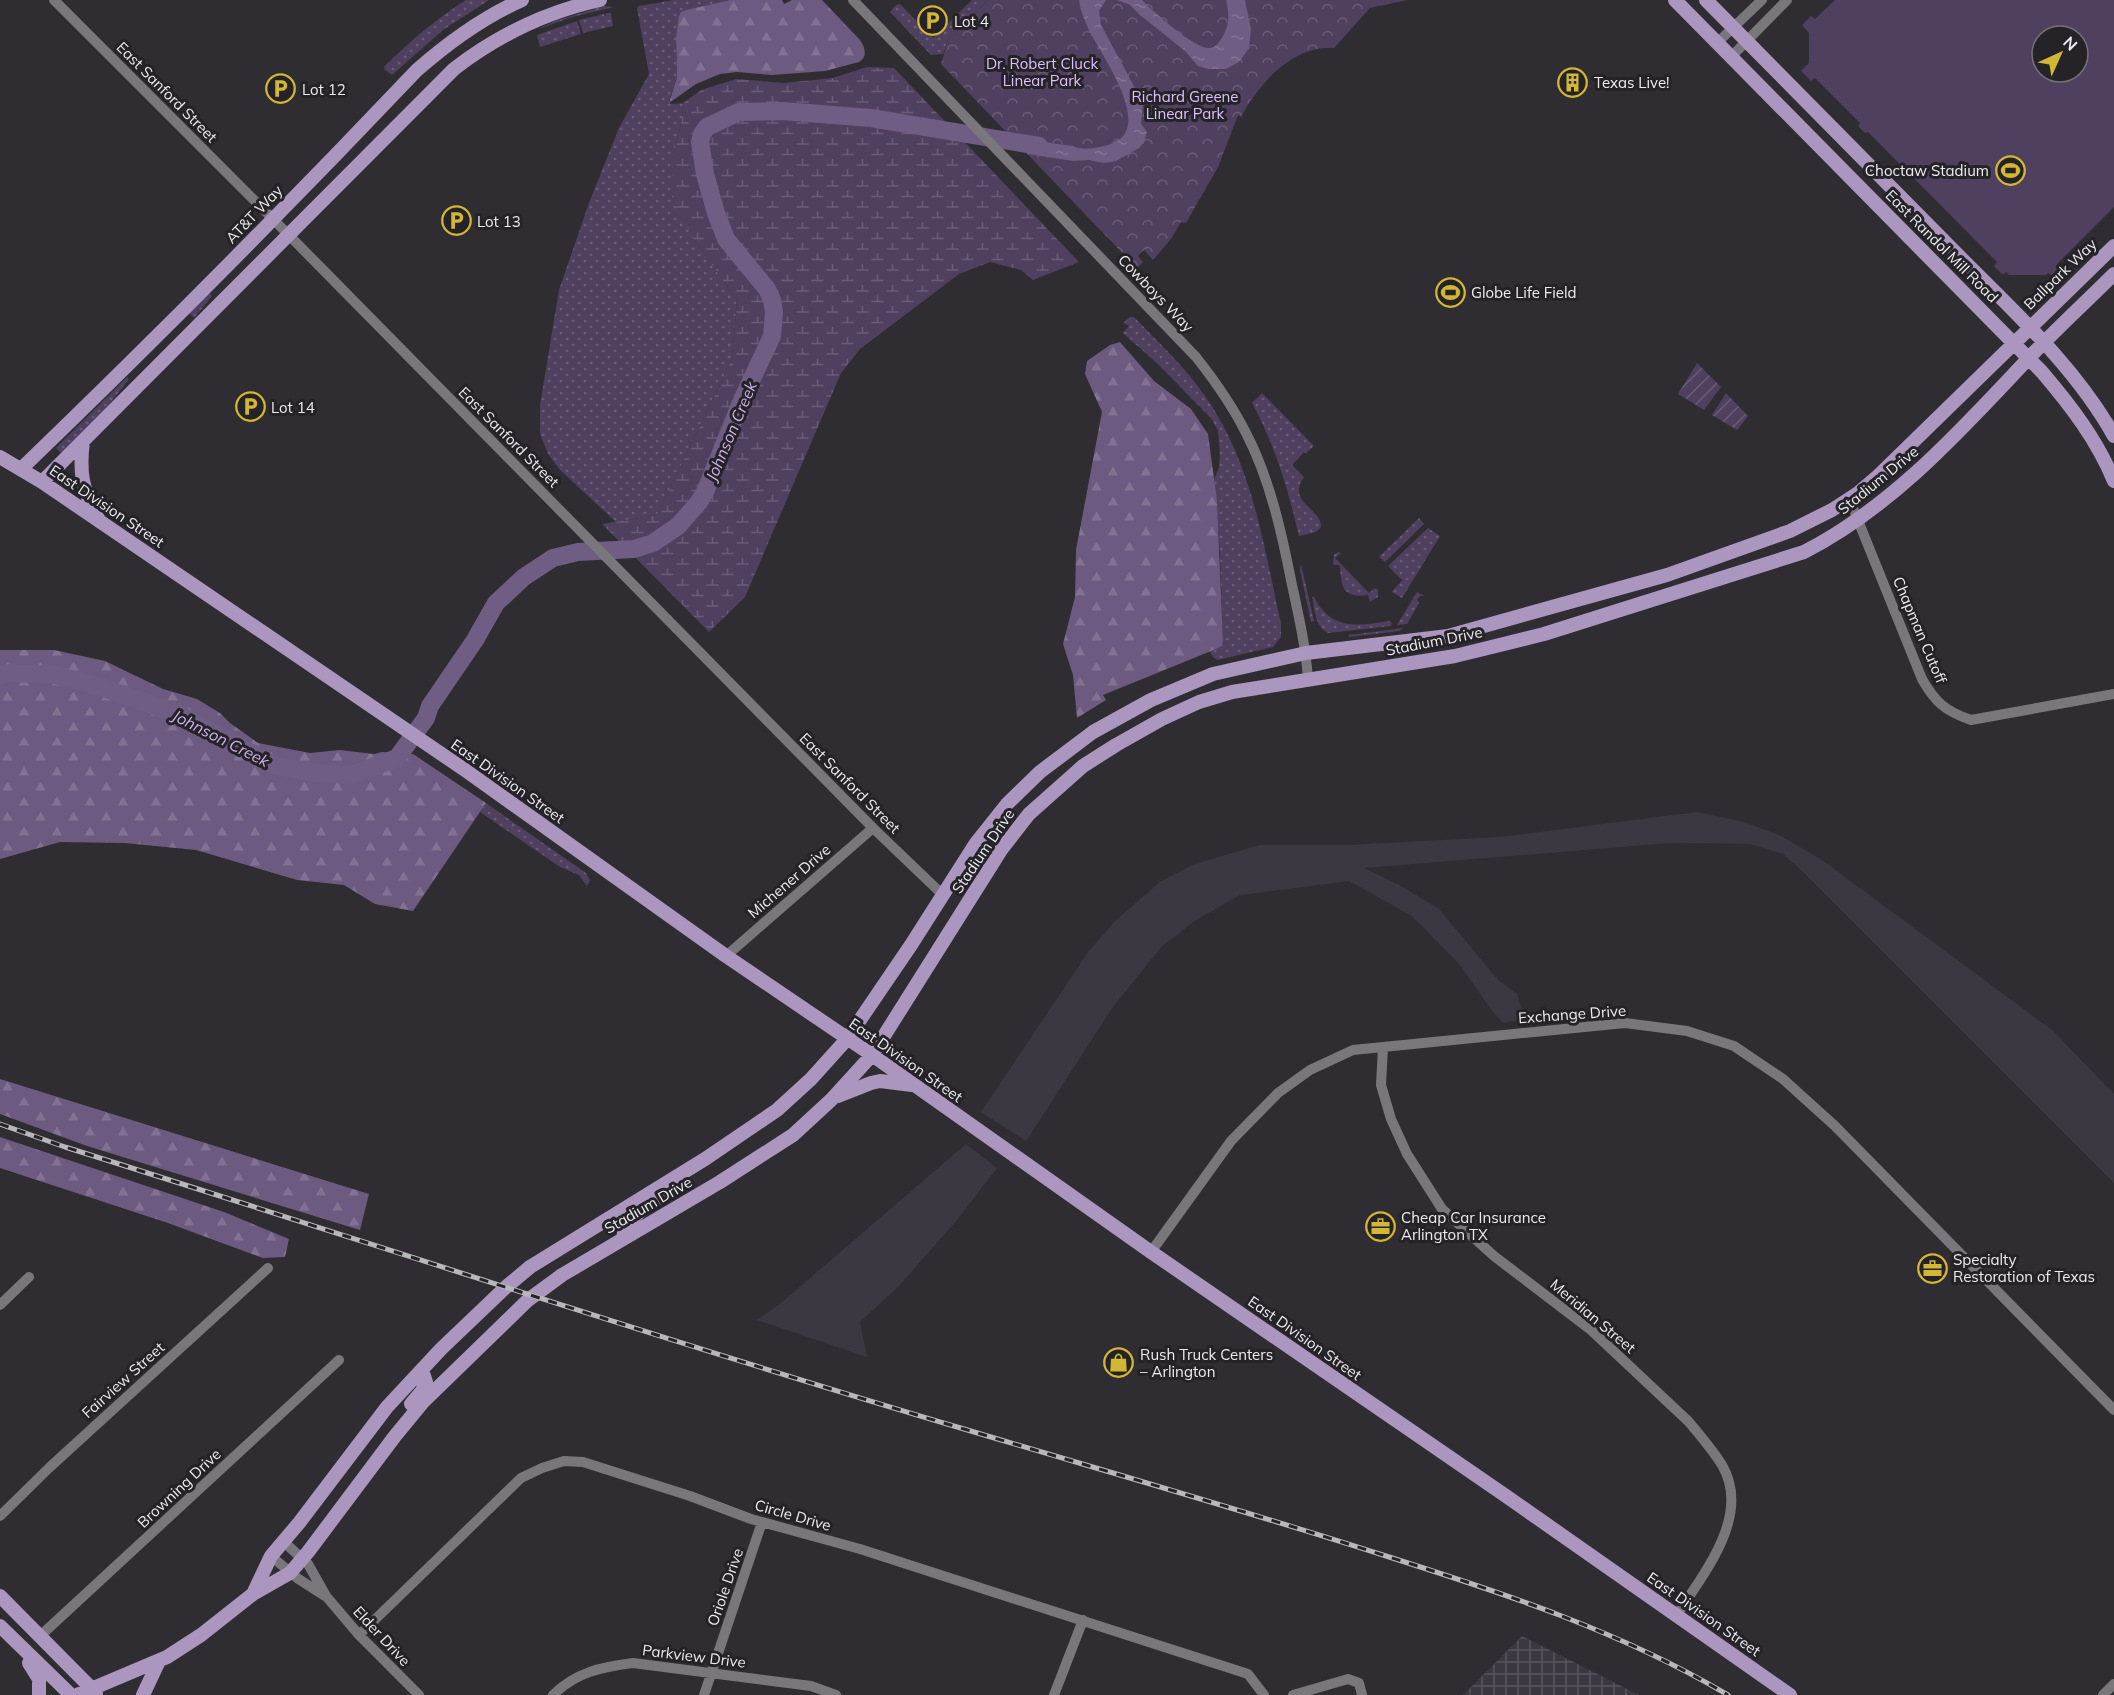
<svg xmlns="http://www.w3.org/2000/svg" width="2114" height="1695" font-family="Mulish,sans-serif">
<defs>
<pattern id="industrial-grid" width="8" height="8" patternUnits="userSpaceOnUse" patternTransform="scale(1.5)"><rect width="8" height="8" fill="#3c3841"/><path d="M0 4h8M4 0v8" fill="none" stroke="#58555d"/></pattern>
<pattern id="grass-dots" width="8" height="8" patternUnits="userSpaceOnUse" patternTransform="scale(1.5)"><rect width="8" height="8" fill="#504060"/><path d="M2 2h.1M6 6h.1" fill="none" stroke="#695c77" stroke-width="1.8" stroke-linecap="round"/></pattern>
<pattern id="forest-firs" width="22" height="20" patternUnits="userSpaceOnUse" patternTransform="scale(1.5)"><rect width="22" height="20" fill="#6d5a80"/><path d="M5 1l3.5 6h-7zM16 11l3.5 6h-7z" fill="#827292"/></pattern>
<pattern id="wetland-marsh" width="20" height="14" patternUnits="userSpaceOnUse" patternTransform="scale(1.5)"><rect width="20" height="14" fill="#504060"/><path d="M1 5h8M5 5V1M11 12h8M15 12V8" fill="none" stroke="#695c77"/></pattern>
<pattern id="park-crowns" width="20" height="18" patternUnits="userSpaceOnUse" patternTransform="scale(1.5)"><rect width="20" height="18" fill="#504060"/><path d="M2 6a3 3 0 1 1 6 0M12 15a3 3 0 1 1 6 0" fill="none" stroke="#695c77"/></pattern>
<pattern id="garden-furrows" width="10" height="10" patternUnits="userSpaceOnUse" patternTransform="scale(1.5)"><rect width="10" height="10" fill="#504060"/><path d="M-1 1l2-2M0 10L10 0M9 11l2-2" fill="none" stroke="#695c77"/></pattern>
<pattern id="water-ripples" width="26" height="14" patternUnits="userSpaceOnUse" patternTransform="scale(1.5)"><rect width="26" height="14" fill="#6f5d83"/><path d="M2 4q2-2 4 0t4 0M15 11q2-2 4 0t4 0" fill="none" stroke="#847495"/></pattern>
</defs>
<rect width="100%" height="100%" fill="#2f2d31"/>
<path fill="#3c3841" d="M1697,812L1744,822L1781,836L1822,860L2052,1030L2114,1094V1183L1801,870L1783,854L1750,844L1669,843L1364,868L1403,887L1439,909L1499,981L1517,994L1525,1019L1503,1023L1490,1008L1460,965L1412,916L1349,881L1240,895L1196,920L1162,946L1113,1007L1026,1141L981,1112L1089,951L1115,921L1160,882L1192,865L1259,845H1347L1500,837Z
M966,1144L997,1168L957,1220L898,1287L860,1322L867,1357L757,1320L781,1303Z"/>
<path fill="url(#industrial-grid)" d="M1522,1636L1639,1695H1463Z"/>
<path fill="url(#grass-dots)" d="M466,0H489L443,30L392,75L385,70L384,67C409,42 436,19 466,0Z
M674,0H730L690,9L676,37L677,77L669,101L671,104L683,103L682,119L674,153L695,241L737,300L732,359L657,515L616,522L560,470L548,454L540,434V405L559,290L589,203L619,128L649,74L637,8L639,6Z
M972,0H988L948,40L943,54L931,55L890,12L896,5L900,4L933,38Z
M604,6L614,7L572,17L539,29L555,21Z
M606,13H611L613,26L583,33L579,20L604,14L606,16Z
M577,21L581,34L540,47L537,35Z
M209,293L212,296L194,318L189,313Z
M1130,317H1134C1159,343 1185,367 1205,396C1253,464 1264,548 1281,624V637L1273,647L1217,660L1213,657L1210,652L1216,649L1223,641L1220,552L1214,479L1219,468L1220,455L1218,431L1211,418L1196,403L1158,364L1123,333L1129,326L1123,323Z
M127,377L129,379L108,406L61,453L56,448Z
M1262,393L1314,446L1306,453L1304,452L1292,465L1304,477C1286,503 1321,507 1321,527L1316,532L1299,536C1288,489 1275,445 1252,403Z
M1419,518L1424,524L1385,562L1379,557Z
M1428,528L1440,536L1402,598L1392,592L1402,580L1388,566Z
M1338,552L1341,553L1335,558L1369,593L1375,588L1378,590V597L1370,602L1368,595C1343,598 1341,588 1340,565H1333L1334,555Z
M1301,564L1314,621L1311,622L1300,570Z
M1417,592L1424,596H1420L1417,600L1419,603L1407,624L1397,625Z
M1312,597H1314C1331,631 1358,626 1389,621L1392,623L1391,626L1328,633C1315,626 1315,611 1312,597Z
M1404,628L1399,631L1349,637V635Z
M486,803L586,873L590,880L587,886L579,875L560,867L480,812Z"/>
<path fill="url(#forest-firs)" d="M730,0H782L784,4L792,0H822L860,40C865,47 868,57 859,62L825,71L772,75L737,72L720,74L696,84L669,103L677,77L676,37L679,16L681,12L690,9Z
M1120,342L1154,381L1191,409L1208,434L1217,501L1223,641L1221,646L1216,649L1103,695L1106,700L1077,718L1073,675L1063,644L1075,597L1076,550L1102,412L1085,374L1087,361L1110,345Z
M0,650H54L105,661L163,689L197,699L220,713L230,723L258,743L310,753L340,750L374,754L382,752L413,754L486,803L413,911L375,904L344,885L297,880L196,850L125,843L60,842L0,859Z
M0,1079L369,1194L360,1230L87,1146L0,1114Z
M0,1137L224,1212L289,1239L285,1257L263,1258L168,1223L0,1168Z"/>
<path fill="url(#wetland-marsh)" d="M867,67L894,68L1079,262L1033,280L1021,270L990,262L959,274L860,349L841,373L745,597L709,632L602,524L657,515L732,359L737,300L695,241L672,199L674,153L682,119L683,103L701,90L736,79L784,83L833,78Z"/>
<path fill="url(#park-crowns)" d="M988,0H1407L1370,8L1334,48C1293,45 1258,84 1241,117L1238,115L1218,167L1186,223L1181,222L1171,239L1153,260L1144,250L1138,256L1143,262L1136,269L1129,262L1130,261L941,64L948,40Z"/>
<path fill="url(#garden-furrows)" d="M1697,363L1721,387L1704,410L1678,394Z
M1726,393L1748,416L1737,430L1712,415Z"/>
<path fill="#504060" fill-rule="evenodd" d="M1835,0H2114V207L2058,263L2062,267L2052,276L2048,273L2046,275H2009L2006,272L2003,275L1994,266L1997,262L1868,132L1865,133L1858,126L1860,123L1815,78L1811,81L1801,71L1809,63V33L1802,25L1811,16L1815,19ZM2042,36H2078V72H2042Z"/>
<path fill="url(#water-ripples)" d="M1079,0H1106L1099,11L1101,25L1143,103L1141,124L1147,132L1144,142L1139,148L1116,161L1104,163L1089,160L1073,161L1028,154L1013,138L1073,146C1081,151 1095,148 1104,146C1161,135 1102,57 1089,30C1085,21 1080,10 1079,0Z
M1117,0H1142C1153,11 1195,50 1210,48C1216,48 1220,41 1223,36C1230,24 1229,13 1226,0H1245L1251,29L1249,48L1239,62L1226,69H1208L1198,66L1185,51L1140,15L1130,5Z"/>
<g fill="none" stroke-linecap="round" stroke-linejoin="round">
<path stroke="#6f5d83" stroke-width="18" d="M0,675L9,673L55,675L101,687L180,715L276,766L316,773L351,775L397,758L426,718L430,706L475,640L496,603L524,577L553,558L578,552L634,549L653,543L678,526L699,502L705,492L742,400L772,336L774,312L772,300L767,289L726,239L716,213L705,174L700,142L702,134L707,127L739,112L783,111L871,118L1039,146"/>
<path stroke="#79777b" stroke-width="10" d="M54,0L273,219L873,828L943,895
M853,0L1196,357C1215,381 1232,405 1246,433C1270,479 1282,534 1292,585C1299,617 1306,648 1308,680
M1717,43L1762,0
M1731,57L1787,0
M1849,498L1922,679C1935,702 1945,711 1971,720L2114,694
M726,956L873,828
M1383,1047L1381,1085L1391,1119L1407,1154L1442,1209L1494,1256L1591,1330L1688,1421C1700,1435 1712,1449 1722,1465C1752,1516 1703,1574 1677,1615
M1151,1252L1231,1141L1278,1093L1310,1070L1353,1050L1625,1023L1687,1031L1734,1046L1783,1079L1835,1126L2114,1410
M0,1305L29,1277
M0,1516L50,1467L268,1268
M284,1542L308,1564L326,1596L359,1635L419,1695
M271,1556L297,1578L325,1596
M359,1635L521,1478L542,1468L564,1461L583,1462L690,1496L751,1519L860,1549L1248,1674L1264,1695
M39,1637L339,1360
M553,1695C576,1672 602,1667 633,1663L811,1686L836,1695
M704,1695L762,1522
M1054,1695L1083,1620
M1293,1695L1348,1679L1359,1683L1362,1695
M2103,1695L2114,1684"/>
<path stroke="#aa96be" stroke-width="14" d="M1675,0L2042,372C2071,406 2097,440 2114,481
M1706,0C1787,83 1869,165 1950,247C2008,306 2074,364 2114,436
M83,441C79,472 82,490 98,518
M0,457L42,482L465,770L726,956L872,1055L1151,1252L1506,1496L1790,1695
M21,469C156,339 288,206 417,70C449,42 483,17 522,0
M42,482L454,69C498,35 546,12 600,0
M838,1096L871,1083L880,1081L912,1085
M623,1239C624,1218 649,1206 664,1193
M411,1404L422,1391L426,1382L422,1370
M253,1594L271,1556L299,1523L387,1407L441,1349L506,1287L530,1267L705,1159L777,1110L811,1079L847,1039L911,945L976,843L1007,804L1040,772L1093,732L1151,700L1213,674L1306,653L1448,636L1667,575L1790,531L1832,510L1858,493L1878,476L2114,246
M0,1596L96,1693
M0,1626L71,1695
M29,1663L39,1679V1695
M77,1695L167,1657L201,1635L253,1594L290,1573L308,1552L395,1436L423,1402L528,1300L562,1275L720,1182L793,1135L831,1100L872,1055L1001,850L1029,814L1083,766L1116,745L1162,719L1199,702L1232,692L1455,656L1544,634L1804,552C1892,507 1959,432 2026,361C2054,331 2085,303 2114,274
M143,1695L159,1661"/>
<defs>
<path id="rail" d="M0,1124L65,1147C365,1241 663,1340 964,1429C1105,1471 1246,1511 1386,1556C1503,1593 1622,1632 1728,1695"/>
</defs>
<use href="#rail" stroke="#b8b7ba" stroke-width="5"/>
<use href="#rail" stroke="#252327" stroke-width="3" stroke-dasharray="9" stroke-linecap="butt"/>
</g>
<defs>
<symbol id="parking-ring" viewBox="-11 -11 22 22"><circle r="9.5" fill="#252327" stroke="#d2b735" stroke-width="1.5"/><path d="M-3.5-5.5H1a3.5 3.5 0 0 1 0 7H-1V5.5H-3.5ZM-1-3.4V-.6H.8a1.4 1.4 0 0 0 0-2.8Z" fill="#d2b735"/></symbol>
<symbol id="building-ring" viewBox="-11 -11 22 22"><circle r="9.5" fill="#252327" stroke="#d2b735" stroke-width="1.5"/><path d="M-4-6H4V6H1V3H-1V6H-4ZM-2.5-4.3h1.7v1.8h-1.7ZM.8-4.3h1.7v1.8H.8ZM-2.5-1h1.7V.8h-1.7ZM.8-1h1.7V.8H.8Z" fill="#d2b735"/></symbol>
<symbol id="stadium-ring" viewBox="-11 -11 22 22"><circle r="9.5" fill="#252327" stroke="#d2b735" stroke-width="1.5"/><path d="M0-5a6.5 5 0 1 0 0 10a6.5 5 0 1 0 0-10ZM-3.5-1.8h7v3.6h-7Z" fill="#d2b735"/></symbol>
<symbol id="office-ring" viewBox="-11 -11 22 22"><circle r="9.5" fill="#252327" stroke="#d2b735" stroke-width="1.5"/><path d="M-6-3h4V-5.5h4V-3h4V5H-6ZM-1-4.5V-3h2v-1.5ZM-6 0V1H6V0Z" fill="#d2b735"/></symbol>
<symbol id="shop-ring" viewBox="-11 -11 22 22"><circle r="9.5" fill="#252327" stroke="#d2b735" stroke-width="1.5"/><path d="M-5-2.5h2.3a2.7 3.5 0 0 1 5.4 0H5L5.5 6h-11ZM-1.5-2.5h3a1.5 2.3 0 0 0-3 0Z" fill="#d2b735"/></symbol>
</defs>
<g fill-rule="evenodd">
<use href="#parking-ring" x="916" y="4" width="33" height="33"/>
<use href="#building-ring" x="1556" y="66" width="33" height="33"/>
<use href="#parking-ring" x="264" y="72" width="33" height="33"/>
<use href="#stadium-ring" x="1994" y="154" width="33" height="33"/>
<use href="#parking-ring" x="440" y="204" width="33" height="33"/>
<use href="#stadium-ring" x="1434" y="276" width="33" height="33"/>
<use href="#parking-ring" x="234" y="390" width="33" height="33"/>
<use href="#office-ring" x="1364" y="1210" width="33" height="33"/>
<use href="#office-ring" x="1916" y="1252" width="33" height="33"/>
<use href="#shop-ring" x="1102" y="1346" width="33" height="33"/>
</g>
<g text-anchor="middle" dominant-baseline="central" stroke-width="6" stroke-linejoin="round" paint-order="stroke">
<g font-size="15" fill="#ecebee" stroke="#252327" text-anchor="start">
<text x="954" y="21">Lot 4</text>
<text x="1594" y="82">Texas Live!</text>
<text x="302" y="89">Lot 12</text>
<text x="1989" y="170" text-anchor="end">Choctaw Stadium</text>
<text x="477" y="221">Lot 13</text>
<text x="1471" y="292">Globe Life Field</text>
<text x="271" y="407">Lot 14</text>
<text x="1401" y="1217">Cheap Car Insurance<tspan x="1401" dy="17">Arlington TX</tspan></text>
<text x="1953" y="1259">Specialty<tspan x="1953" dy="17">Restoration of Texas</tspan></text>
<text x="1140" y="1354">Rush Truck Centers<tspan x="1140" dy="17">– Arlington</tspan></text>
</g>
<g font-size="15" fill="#dec0ff" stroke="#252327">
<text x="1042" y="63">Dr. Robert Cluck<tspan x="1042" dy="17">Linear Park</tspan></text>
<text x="1185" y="96">Richard Greene<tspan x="1185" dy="17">Linear Park</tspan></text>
</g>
<g font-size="15" fill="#ecebee" stroke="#252327">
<text transform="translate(167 92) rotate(45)">East Sanford Street</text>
<text transform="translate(254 214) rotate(-46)">AT&amp;T Way</text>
<text transform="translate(1942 246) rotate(45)">East Randol Mill Road</text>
<text transform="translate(2060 274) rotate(-44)">Ballpark Way</text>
<text transform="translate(1156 293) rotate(46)">Cowboys Way</text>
<text transform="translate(509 437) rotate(45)">East Sanford Street</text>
<text transform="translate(1878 480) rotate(-39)">Stadium Drive</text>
<text transform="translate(107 506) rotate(34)">East Division Street</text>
<text transform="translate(1920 630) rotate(67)">Chapman Cutoff</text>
<text transform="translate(1434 641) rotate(-11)">Stadium Drive</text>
<text transform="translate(508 781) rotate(35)">East Division Street</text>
<text transform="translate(850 783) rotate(45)">East Sanford Street</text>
<text transform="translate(983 851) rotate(-56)">Stadium Drive</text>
<text transform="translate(789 881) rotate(-41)">Michener Drive</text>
<text transform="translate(1572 1014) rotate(-4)">Exchange Drive</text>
<text transform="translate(906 1060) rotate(35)">East Division Street</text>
<text transform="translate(648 1205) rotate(-30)">Stadium Drive</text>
<text transform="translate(1593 1316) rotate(40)">Meridian Street</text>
<text transform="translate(1305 1338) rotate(35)">East Division Street</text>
<text transform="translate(123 1380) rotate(-42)">Fairview Street</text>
<text transform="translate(179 1488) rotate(-43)">Browning Drive</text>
<text transform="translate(793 1515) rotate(16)">Circle Drive</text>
<text transform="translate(725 1587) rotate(-71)">Oriole Drive</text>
<text transform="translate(1704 1614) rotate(35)">East Division Street</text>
<text transform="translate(382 1636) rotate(47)">Elder Drive</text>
<text transform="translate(694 1656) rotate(7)">Parkview Drive</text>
</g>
<g font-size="16" font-style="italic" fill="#ceb0ee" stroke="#252327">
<text transform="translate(731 431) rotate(-67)">Johnson Creek</text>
<text transform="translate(221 738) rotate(27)">Johnson Creek</text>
</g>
</g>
<g transform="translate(2060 54) rotate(45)"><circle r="28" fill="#252327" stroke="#757377" stroke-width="1.5"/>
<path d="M0-4.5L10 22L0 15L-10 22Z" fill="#d2b735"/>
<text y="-9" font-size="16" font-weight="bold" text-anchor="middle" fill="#ecebee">N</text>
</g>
</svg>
